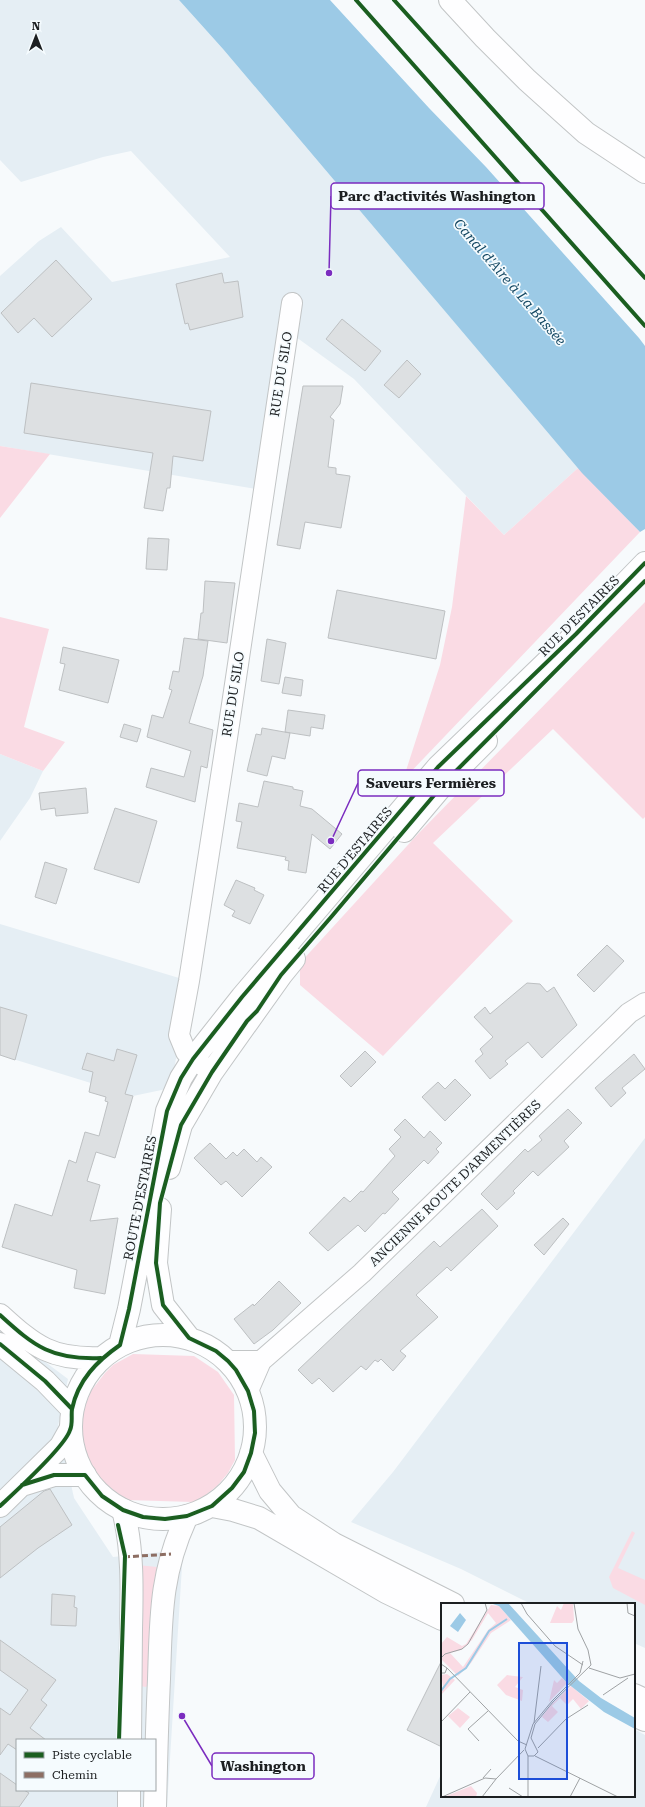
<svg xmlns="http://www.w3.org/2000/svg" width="645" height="1807" font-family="'Roboto Serif',serif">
<rect width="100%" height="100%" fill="#f7fafc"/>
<path fill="#e5eef4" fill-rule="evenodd" d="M0,0H179L223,49L578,468L504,535L354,379L278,324L256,489L0,446V276L39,241L61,227L112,282L230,257L131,151L103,157L21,182L0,160Z
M0,754L43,771L30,798L0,841Z
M0,924L189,981L171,1088L133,1096L0,1055Z
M645,1138V1648L634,1643V1604H531L461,1569L351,1522L393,1472Z
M0,1328L68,1379L58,1426L74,1498L113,1557L183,1550L167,1807H0ZM17,1740H155V1790H17Z
M634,1729L645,1735V1807H426L442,1772V1796H634Z"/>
<path fill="#fadbe4" d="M0,446L50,454L0,518Z
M578,468L640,532L403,780L440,665L452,607L466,496L504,535Z
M645,602V817L643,819L553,729L433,843L513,921L383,1056L300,985V963L417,835Z
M0,617L49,629L24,727L65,742L43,771L0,754Z
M133,1354L194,1356L218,1372L234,1395L235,1460L228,1473L218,1485L206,1495L193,1502L126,1500L102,1481L90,1465L86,1455L83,1438L81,1417L91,1391L105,1373L113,1365Z
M632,1531L635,1533L618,1568L645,1580V1605L613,1588L609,1577Z
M138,1565L157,1567L152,1613L150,1683L146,1687L140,1686Z"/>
<path fill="#9ccae6" d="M179,0H330L429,108L486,167L639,338L645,346V529L640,532L582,473L223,49Z"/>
<path fill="#dde0e2" stroke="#bdc0c2" d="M56,260L92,299L52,337L34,318L18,333L1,313Z
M222,273L224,283L238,281L243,317L190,330L188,323L185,324L176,284Z
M342,319L381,351L365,371L326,339Z
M407,360L421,374L399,398L384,385Z
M31,383L211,411L203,461L173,456L170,488H167L163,511L144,508L153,453L24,433Z
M303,386H343L340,404L330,417L334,420L328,467L336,468V474L350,476L341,528L305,522L300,549L277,545Z
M148,538L169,539L167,570L146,569Z
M205,581L235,583L227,643L198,639L201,613H203Z
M337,590L445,611L436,659L328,638Z
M184,638L208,641L203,676L189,723L213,730L207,768L201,766L195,802L146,787L151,768L184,777L191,751L147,737L152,715L163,718L172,690L169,689L173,671L179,672Z
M267,639L286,643L279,684L261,681Z
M63,647L119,660L108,703L59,690L65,664L60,663Z
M285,677L303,680L301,696L282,693Z
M288,710L325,715L323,729L311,727L310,736L285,732Z
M124,724L141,729L137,742L120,737Z
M262,728L290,733L285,759L272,756L267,776L247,771L256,734L261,735Z
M264,781L293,787V789L303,791L300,806L312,809L342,834L330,849L312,834L306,873L288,870L289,861L285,860L286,857L237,848L242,822L236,821L239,803L258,807Z
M86,788L88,813L56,816L55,808L41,810L39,793Z
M115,808L157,821L139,883L94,869Z
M45,862L67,869L56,904L35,897Z
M236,880L255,888L254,890L264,895L250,924L232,916L235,911L224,905Z
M607,945L624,961L594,992L577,975Z
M527,983L540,984L547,992L554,987L577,1025L542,1058L528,1042L505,1061L508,1064L490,1079L475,1061L483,1054L480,1049L493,1037L474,1017L485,1007L490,1014Z
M0,1007L27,1015L15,1060L0,1055Z
M117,1049L137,1055L125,1094L133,1096L115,1158L96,1152L87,1181L100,1185L90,1221L118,1218L105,1294L74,1288L77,1270L2,1247L15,1204L52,1216L69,1160L76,1163L85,1132L99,1136L108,1102L105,1101L106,1097L89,1092L93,1072L82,1069L87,1053L114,1061Z
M365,1051L376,1062L351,1087L340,1076Z
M634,1054L645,1069L622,1088L626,1093L611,1107L595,1088Z
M455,1079L471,1095L445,1121L422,1097L438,1082L445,1089Z
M568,1109L582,1123L564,1141L569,1147L538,1176L533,1171L513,1191L515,1193L497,1210L481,1194L525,1149L528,1152L542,1140L539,1136Z
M405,1119L424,1138L430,1131L442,1143L436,1149L439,1152L428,1164L424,1160L392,1192L399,1199L385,1214L383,1213L365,1232L358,1225L328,1251L309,1233L344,1197L350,1202L361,1191L363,1192L395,1156L389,1149L401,1137L394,1130Z
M210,1143L226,1159L233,1152L237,1156L244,1149L257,1162L261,1157L272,1167L242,1197L226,1181L221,1185L194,1158Z
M482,1209L498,1226L451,1271L447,1267L416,1295L438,1317L400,1351L406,1356L393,1371L381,1359L378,1362L375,1360L366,1370L361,1366L333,1392L319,1378L312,1384L298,1370L434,1241L440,1247Z
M563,1218L569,1224L544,1255L534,1245Z
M279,1281L301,1303L273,1330L254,1344L234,1319L253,1304L254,1306Z
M50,1489L72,1525L38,1548L0,1578V1527L44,1491Z
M52,1594L75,1596L74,1607L77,1608L76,1626L51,1625Z
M0,1640L56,1680L41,1700L47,1705L30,1728L46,1740H17V1750L8,1744L0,1755V1708L10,1715L28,1690L0,1670Z
M442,1660V1747L407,1730Z
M0,1773L17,1785V1790H24L29,1793L19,1807H0Z"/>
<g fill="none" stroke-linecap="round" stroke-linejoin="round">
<defs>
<path id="minor" d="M212,1072L193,1059L186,1052L179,1035L189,981L227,738L292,303
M228,1361H261
M248,1391L261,1361L362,1273L629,1013L645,1003"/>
<path id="tertiary" d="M25,1484L54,1475H85
M0,1506L61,1446L70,1430"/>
<path id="secondary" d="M123,1510C133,1548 132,1590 131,1629C131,1666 130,1703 130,1740
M129,1807V1790
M155,1807C156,1764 157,1722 159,1679C161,1618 160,1573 187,1516"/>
<path id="primary" d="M450,0L485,38L527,80L586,133L645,172
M404,831L447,780L486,741
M169,1168L181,1125L212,1072L281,975L294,959
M160,1209L156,1263L163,1305L189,1338
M0,1315C35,1347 52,1360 101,1358
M71 1427a92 92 0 1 1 184 0a92 92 0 1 1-184 0Z
M0,1344L45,1381L72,1409
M120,1345L129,1309L167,1111L181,1078L193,1059L242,997L438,767L576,634L645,563
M251,1453L270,1491L291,1516L334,1544L453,1604
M212,1506L233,1510L259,1518L386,1592L442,1619
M634,1695L645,1700
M634,1715L645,1720"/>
</defs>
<use href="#minor" stroke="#c2c5c6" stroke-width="22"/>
<use href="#tertiary" stroke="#c2c5c6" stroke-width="24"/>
<use href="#secondary" stroke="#c2c5c6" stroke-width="24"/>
<use href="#primary" stroke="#c2c5c6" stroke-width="24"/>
<use href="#minor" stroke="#fefeff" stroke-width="20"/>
<use href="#tertiary" stroke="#fefeff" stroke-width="22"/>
<use href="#secondary" stroke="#fefeff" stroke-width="22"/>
<use href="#primary" stroke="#fefeff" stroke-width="22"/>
<path stroke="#8d6e63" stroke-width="3" stroke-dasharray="6 3" stroke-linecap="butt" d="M124,1557L171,1554"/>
<defs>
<path id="cycleway" d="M356,0L645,326
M394,0L645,278
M0,1315C35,1347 52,1360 101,1358
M0,1344L45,1381L72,1409
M22,1485L54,1475H85L102,1496L123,1510L143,1517L165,1519L187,1516L212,1506L232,1488L244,1472L251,1453L255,1433L254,1411L248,1391L236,1370L228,1361L216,1351L189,1338L163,1305L156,1263L160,1203L181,1125L212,1072L247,1021L257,1011L281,975L332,916L447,780L645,581
M0,1506C15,1492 65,1447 70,1430C73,1424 71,1416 72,1409C78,1380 97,1361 120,1345L129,1309L167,1111L181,1078L193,1059L242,997L438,767L576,634L645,563
M118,1525L125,1556L119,1740"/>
</defs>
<use href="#cycleway" stroke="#f5fbfe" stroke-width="6"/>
<use href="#cycleway" stroke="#1b5e20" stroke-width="4"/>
</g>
<g text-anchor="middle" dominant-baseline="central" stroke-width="3.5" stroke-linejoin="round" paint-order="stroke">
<g font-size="13" fill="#1c1f21" stroke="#f5fbfe">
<text transform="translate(281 374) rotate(-81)">RUE DU SILO</text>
<text transform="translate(579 616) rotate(-45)">RUE D'ESTAIRES</text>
<text transform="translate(233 694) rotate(-81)">RUE DU SILO</text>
<text transform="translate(355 850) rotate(-50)">RUE D'ESTAIRES</text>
<text transform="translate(455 1183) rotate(-44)">ANCIENNE ROUTE D'ARMENTIÈRES</text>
<text transform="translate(140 1198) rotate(-79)">ROUTE D'ESTAIRES</text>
</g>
<g font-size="14" font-style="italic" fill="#144863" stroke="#f5fbfe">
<text transform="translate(510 282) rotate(49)">Canal d'Aire à La Bassée</text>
</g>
</g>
<g transform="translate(441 1603)">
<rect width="194" height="194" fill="#f7fafc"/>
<path d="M123,0H132L133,17L131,20H109L116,3L120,7ZM50,2L58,3L70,17L50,30L30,60L17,73L0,56V41L6,34L21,43L25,41ZM47,10L55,20L47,27L22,64L9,50L20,47L31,37ZM6,71L14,77L0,92L2,83L0,72ZM66,72L82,74L74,84L82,87L81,98L65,92L56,82ZM121,75L126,80L108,99L113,77L116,80ZM130,83L148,98L140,106L132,96L126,102L119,95L111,103L117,109L107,119L101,114L109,103ZM17,105L29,114L19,125L7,113ZM30,183L36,190L35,194H3Z" fill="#fadbe4" fill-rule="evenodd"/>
<path d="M49,0H67L138,78L160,95L194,115V126L163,109L126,80L58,3ZM19,10L25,17L17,29L9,23Z" fill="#9ccae6"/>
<path fill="none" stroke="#9ccae6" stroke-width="2" d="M0,88L9,76L25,65L48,28L66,16"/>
<path fill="none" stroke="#9fa2a4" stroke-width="1" d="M80,0L86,11L114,43L142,62M133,0L137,26L147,47L150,62L112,99L94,121L90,135L97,149L93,153H87L84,146L92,121L111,98L139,70L142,58M186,0L187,10L194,13M0,55L4,51L21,46L27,41L46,7L44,0M0,61L6,65L4,70H0M6,65L77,138L86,142M148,65L179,75L194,71M162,92L187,75M0,119L29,89M93,120L100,63M38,138L27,126L47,108M97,145L125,116L147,102M94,153L177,194M42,175L50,166M68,185L82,194M1,194L44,175L55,176M41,194L55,176L83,147M87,194V153M129,194L139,175"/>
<path fill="#1d4ed8" fill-opacity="0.15" stroke="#1d4ed8" stroke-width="2" d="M78,40H126V176H78Z"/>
<rect width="194" height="194" fill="none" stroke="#1c1f21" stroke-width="2"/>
</g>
<path fill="none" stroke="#7b2cbf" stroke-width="1.5" d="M329 273L331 196M331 841L358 783M182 1716L212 1766"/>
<g fill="#7b2cbf" stroke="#f5fbfe" stroke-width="1.5">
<circle cx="329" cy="273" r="4"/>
<circle cx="331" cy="841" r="4"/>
<circle cx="182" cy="1716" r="4"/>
</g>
<g fill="#f5fbfe" stroke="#7b2cbf" stroke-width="1.5">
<rect x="331" y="183" width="213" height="26" rx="4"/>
<rect x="358" y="770" width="146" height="26" rx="4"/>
<rect x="212" y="1753" width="102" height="26" rx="4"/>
</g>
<g font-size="14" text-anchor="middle" font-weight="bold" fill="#1c1f21">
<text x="437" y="201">Parc d’activités Washington</text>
<text x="431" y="788">Saveurs Fermières</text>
<text x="263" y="1771">Washington</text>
</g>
<rect x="16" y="1739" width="140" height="52" fill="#f5fbfe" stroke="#9ea3a6"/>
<rect x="24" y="1752" width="20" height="6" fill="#1b5e20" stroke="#9ea3a6"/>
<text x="52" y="1759" font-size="12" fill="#1c1f21">Piste cyclable</text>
<rect x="24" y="1772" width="20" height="6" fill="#8d6e63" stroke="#9ea3a6"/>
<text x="52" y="1779" font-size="12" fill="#1c1f21">Chemin</text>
<g transform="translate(36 36)" stroke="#f5fbfe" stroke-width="3" paint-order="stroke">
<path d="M0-3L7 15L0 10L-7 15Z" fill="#1c1f21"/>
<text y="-6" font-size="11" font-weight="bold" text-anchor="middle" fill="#1c1f21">N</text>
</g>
</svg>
